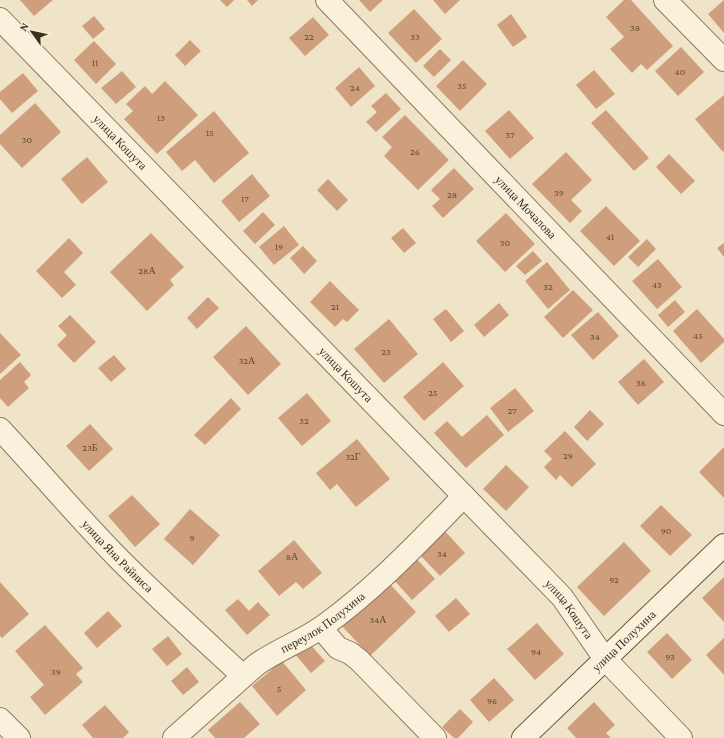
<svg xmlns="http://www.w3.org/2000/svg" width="724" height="738" font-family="'Crimson Pro',serif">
<rect width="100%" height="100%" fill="#f0e4c8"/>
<path fill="#cf9f7d" d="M20,0H53L34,16Z
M220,0H234L227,7Z
M247,0H258L252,6Z
M359,0H383L370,12Z
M433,0H460L445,14Z
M624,0H631L673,46L647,70L641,64L632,73L610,49L624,37L606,17Z
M724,0V33L708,14Z
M414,9L442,39L416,63L388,33Z
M511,14L527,37L513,47L497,25Z
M94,16L105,29L93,39L82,26Z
M313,17L329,35L305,56L289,38Z
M190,40L201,51L185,66L175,55Z
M94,41L116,64L96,84L74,60Z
M681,47L704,72L678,96L655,71Z
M440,49L451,60L434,77L423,66Z
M463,60L487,84L460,111L436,86Z
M359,67L375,86L351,107L335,88Z
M594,70L615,94L596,109L576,85Z
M122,71L136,87L116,104L101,88Z
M23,73L38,91L12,113L0,99V92Z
M165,81L198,115L157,154L124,119L133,111L126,104L145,86L152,94Z
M386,93L401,109L376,132L366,122L377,112L371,106Z
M724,95V150L723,152L695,119Z
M35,103L61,132L22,168L0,144V135Z
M509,110L534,138L510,159L485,131Z
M606,110L649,158L634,171L591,123Z
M214,111L249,153L214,183L195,160L182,171L166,152Z
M405,115L449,160L418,190L384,156L392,147L382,137Z
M566,152L592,180L571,200L582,211L570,223L532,184Z
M669,154L695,181L681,194L656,167Z
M87,157L108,182L82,204L61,179Z
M454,168L474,189L443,218L432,206L440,199L431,190Z
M252,174L270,196L239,222L221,201Z
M328,179L348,200L337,211L317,190Z
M606,206L640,241L614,266L580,231Z
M263,212L275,225L255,244L243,231Z
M506,213L535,244L505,272L476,241Z
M284,226L299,245L274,265L259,247Z
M403,228L416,243L404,253L391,238Z
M151,233L184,267L170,280L174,285L147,311L110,272Z
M69,238L83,253L64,272L76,285L62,298L36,271Z
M647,239L656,249L638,267L628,257Z
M724,243V257L717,248Z
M303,246L317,261L304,274L290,258Z
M533,251L542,261L525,275L516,266Z
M658,259L682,287L657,309L632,281Z
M547,262L570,290L548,309L525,281Z
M330,281L359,310L347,322L343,319L335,327L310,302Z
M573,290L593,310L563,338L544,317Z
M208,297L219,308L197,329L187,318Z
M675,300L685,312L668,327L658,315Z
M499,303L509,315L484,337L474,325Z
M446,309L464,331L451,342L433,319Z
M697,309L724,339V342L701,363L673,331Z
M598,312L619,336L593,360L571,335Z
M70,315L96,342L74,363L57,345L67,335L58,326Z
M389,319L418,354L384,383L354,349Z
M246,326L281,364L248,395L213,357Z
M0,333L21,355L0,374Z
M114,355L126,369L111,382L98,368Z
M644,359L664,382L638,405L618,382Z
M20,362L31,375L24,382L29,388L8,407L0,398V380Z
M443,362L464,386L424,421L403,397Z
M515,388L534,411L508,432L490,408Z
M307,393L331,421L302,446L278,418Z
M231,398L241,409L205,445L194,435Z
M590,410L604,424L587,441L574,427Z
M487,415L504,435L466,468L434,433L447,421L462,437Z
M90,424L113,449L89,471L66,446Z
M565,431L596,464L572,487L560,475L556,480L544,467L552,459L544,451Z
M357,439L390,479L356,507L337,484L330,490L316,473Z
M724,447V498L699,472Z
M506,465L529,487L506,511L483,489Z
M132,495L160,524L135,547L108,516Z
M661,505L692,535L670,556L640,526Z
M190,509L220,535L193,565L164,539Z
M444,530L465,553L440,576L418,553Z
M294,540L322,573L303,589L296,582L279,596L258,571Z
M624,542L651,571L604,616L577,587Z
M415,557L435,579L412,600L392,578Z
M724,577V622L702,598Z
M387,581L416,612L370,656L341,625Z
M0,582L29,614L2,638L0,636Z
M456,598L470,614L449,632L435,616Z
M238,599L249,611L258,602L270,615L247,635L225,610Z
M108,611L122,626L97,648L84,633Z
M537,623L564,654L535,680L507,649Z
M45,625L83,668L76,674L83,682L45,715L30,697L44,685L15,651Z
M667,633L692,660L672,679L647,652Z
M168,636L182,654L167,666L152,649Z
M724,638V675L706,655Z
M307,641L325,661L311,673L294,653Z
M282,661L306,690L277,716L252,686Z
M187,667L199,682L183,695L171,681Z
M494,678L514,700L489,722L470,700Z
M240,702L260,724L244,738H215L208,730Z
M594,702L615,725L606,733L611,738H576L567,728Z
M105,705L129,732L123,738H93L82,725Z
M460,709L473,722L458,738H454L442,727Z"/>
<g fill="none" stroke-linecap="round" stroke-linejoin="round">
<defs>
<g id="minor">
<path id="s1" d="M327,0L724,414"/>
<path d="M665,0L724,60"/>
<path id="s2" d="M0,19L562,597L605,659L681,738"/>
<path id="s3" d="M0,429C40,472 78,517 119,559C159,599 201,637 243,676"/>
<path d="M321,628L338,648L350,653L359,660L435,738"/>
<path d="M0,719L19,738"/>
<path id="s4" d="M174,738L256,665C277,650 302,641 322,627C375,589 419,542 464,496"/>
</g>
<g id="secondary">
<path id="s5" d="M523,738L724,545"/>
</g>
</defs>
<use href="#minor" stroke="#8d765c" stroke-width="24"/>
<use href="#secondary" stroke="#6f573f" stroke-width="24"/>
<use href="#minor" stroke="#faf1dc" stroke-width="22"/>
<use href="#secondary" stroke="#faf1dc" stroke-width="22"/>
</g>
<g text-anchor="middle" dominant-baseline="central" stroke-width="4" stroke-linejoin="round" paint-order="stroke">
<g font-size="10" fill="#624a37">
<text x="635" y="27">38</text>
<text x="309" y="36">22</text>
<text x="415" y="36">33</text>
<text x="95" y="62">11</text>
<text x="680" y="71">40</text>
<text x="462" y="85">35</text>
<text x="355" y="87">24</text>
<text x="161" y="117">13</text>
<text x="210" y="132">15</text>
<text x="510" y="134">37</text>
<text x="27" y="139">30</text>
<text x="415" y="151">26</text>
<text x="559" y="192">39</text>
<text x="452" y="194">28</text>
<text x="245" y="198">17</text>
<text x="610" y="236">41</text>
<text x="505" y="242">30</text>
<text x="279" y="246">19</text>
<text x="147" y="270">28А</text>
<text x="657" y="284">43</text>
<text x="548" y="286">32</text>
<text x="335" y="306">21</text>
<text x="698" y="335">45</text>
<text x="595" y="336">34</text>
<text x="386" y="351">23</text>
<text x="247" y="360">32А</text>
<text x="641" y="382">36</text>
<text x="433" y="392">25</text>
<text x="512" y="410">27</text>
<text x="304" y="420">32</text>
<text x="90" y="447">23Б</text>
<text x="568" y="455">29</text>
<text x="353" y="456">32Г</text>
<text x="666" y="530">90</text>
<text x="192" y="537">9</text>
<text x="442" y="553">34</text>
<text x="292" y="556">8А</text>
<text x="614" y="579">92</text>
<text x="378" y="619">34А</text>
<text x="536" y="651">94</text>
<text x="670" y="656">93</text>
<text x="56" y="671">39</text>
<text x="279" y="688">5</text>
<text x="492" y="700">96</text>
</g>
<g font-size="12" fill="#3d2e20" stroke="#f7eed8">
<text stroke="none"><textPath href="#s2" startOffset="172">улица Кошута</textPath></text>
<text stroke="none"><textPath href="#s1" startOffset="287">улица Мочалова</textPath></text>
<text stroke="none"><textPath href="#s2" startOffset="496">улица Кошута</textPath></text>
<text stroke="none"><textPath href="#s3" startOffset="173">улица Яна Райниса</textPath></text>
<text stroke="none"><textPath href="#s2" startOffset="820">улица Кошута</textPath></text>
<text stroke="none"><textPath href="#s4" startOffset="189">переулок Полухина</textPath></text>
<text stroke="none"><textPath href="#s5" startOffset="140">улица Полухина</textPath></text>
</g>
</g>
<g transform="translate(32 32) rotate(303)" stroke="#f7eed8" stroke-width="3" paint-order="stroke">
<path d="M0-3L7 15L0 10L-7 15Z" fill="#3d2e20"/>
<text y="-6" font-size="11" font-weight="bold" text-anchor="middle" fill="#3d2e20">N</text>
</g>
</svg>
